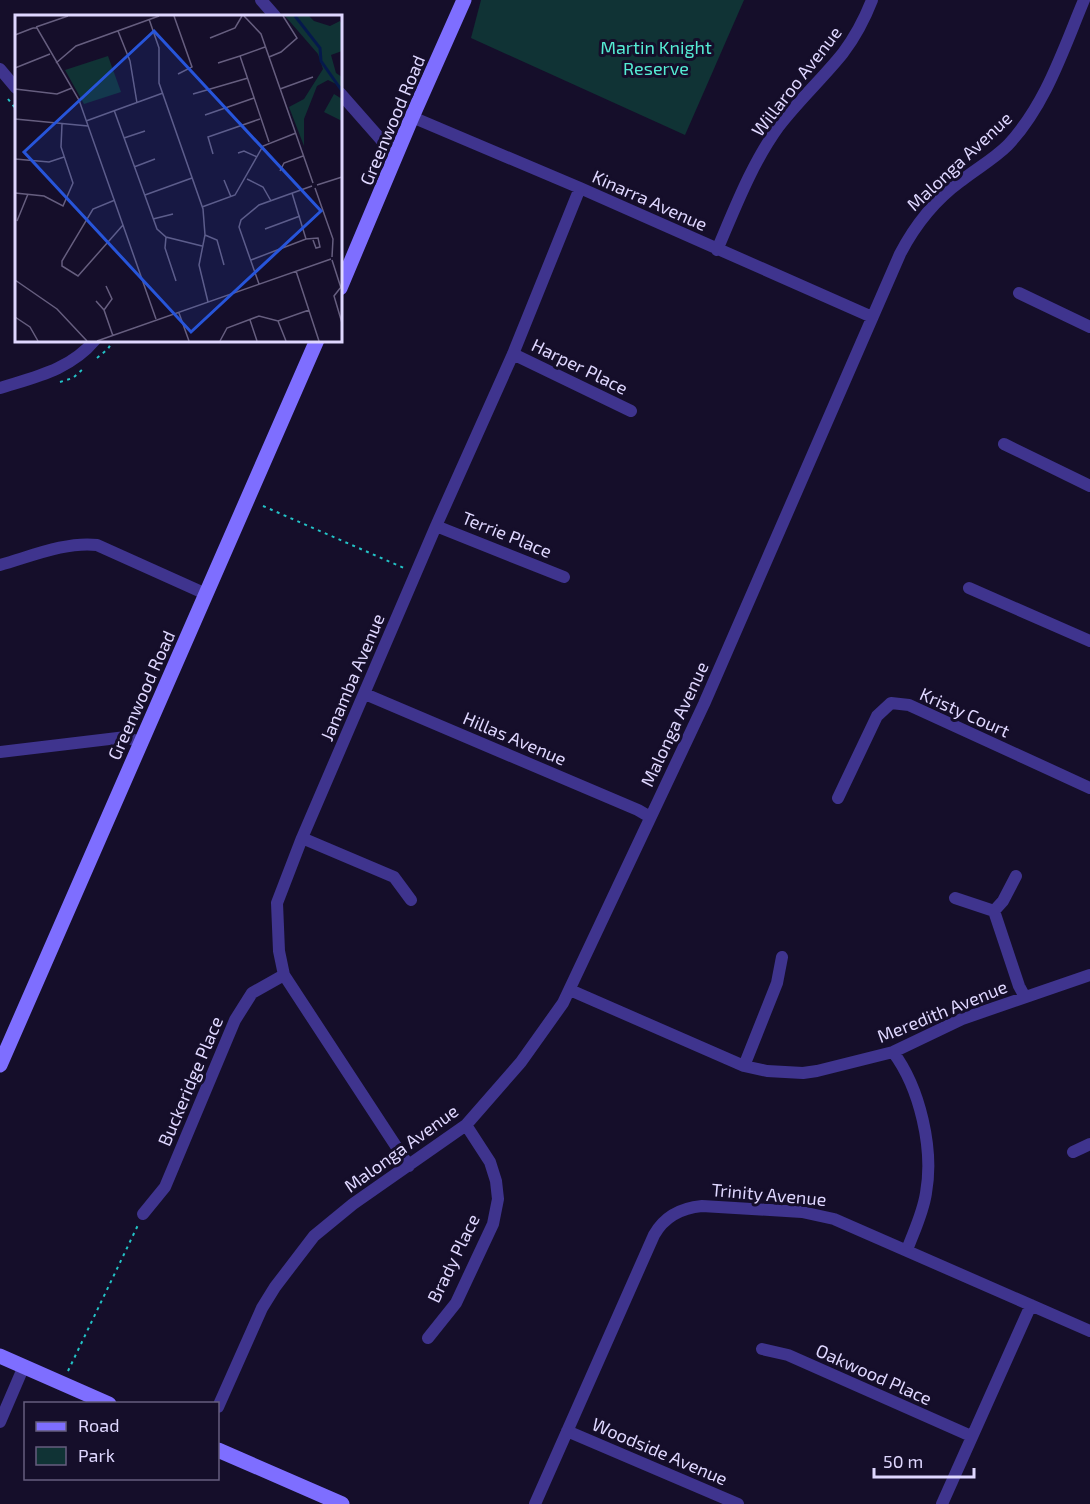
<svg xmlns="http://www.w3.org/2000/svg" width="1090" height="1504" font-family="'Exo 2',sans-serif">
<rect width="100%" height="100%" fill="#150e2a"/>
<path fill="#103335" d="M481,0H744L685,135L471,38Z"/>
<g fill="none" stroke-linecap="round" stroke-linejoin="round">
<path stroke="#23c3c7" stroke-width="2" stroke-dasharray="3 4.5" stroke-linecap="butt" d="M8,99L16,109
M97,358L108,349L113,340
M60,382L73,378L83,369
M263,506L404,568
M68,1371L138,1225"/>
<path stroke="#3f348e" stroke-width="12" d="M261,0L275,16
M0,69L16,88
M340,93L384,143L397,153
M412,117L580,188L872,317
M717,250C735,208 752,163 779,126C799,100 823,78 843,53C855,37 865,18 872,0
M1019,293L1090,327
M513,354L631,411
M0,388C35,377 70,370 95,340
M1004,444L1090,486
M436,526L564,577
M0,565C29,557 67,541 97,545L206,594
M969,588L1090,641
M365,694L638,810L650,817
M0,752L126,737L142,743
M838,798L877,716L891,703L909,705L1090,788
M302,838L394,877L411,900
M955,898L994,911L1019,986L1025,997
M994,911L1003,901L1016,876
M570,990L744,1066L767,1071L803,1073L817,1071L893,1052L962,1019L1090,975
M893,1052C920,1088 934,1149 926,1193C923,1213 914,1231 907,1250
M744,1066L777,983L782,957
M1073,1152L1090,1144
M409,1166L284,975L279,951L277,903L302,838L436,526L513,354L580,188
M143,1214L165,1187L235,1020L252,993L284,975
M428,1338L456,1303L493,1224L498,1199L496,1181L490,1162L466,1125
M762,1349L788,1355L971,1436
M218,1407L262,1308L275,1287L314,1236L353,1204L466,1125L521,1062L563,1003L704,704L900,254C915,225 935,200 961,181C976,169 994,159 1008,145C1046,104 1063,50 1084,0
M0,1422L24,1366
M567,1431L738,1504
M535,1504L654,1235C664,1217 681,1208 702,1206L802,1212L834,1219L1090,1331
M942,1504L1031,1305"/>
<path stroke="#7e6eff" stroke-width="15" d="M340,288L412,117L464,0
M0,1065L317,340
M0,1356L109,1404
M218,1450L342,1504"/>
</g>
<g text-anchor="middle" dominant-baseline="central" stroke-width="6" stroke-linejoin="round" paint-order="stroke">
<g font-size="18" fill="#55ecd4" stroke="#150e2a">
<text x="656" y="47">Martin Knight<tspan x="656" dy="21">Reserve</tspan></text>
</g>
<g font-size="18" fill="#dfd7ff" stroke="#150e2a">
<text transform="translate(796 81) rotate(-52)">Willaroo Avenue</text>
<text transform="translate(392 120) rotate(-67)">Greenwood Road</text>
<text transform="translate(959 161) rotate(-43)">Malonga Avenue</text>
<text transform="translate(650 200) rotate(24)">Kinarra Avenue</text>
<text transform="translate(580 366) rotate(26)">Harper Place</text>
<text transform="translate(507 534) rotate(22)">Terrie Place</text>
<text transform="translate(352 677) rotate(-67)">Janamba Avenue</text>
<text transform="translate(141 695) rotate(-66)">Greenwood Road</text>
<text transform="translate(965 712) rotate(24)">Kristy Court</text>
<text transform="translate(674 724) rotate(-65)">Malonga Avenue</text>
<text transform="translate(515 738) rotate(23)">Hillas Avenue</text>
<text transform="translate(942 1011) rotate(-22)">Meredith Avenue</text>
<text transform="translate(190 1081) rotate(-67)">Buckeridge Place</text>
<text transform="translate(401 1148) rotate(-36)">Malonga Avenue</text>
<text transform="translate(769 1194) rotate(5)">Trinity Avenue</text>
<text transform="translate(453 1258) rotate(-64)">Brady Place</text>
<text transform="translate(874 1374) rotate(24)">Oakwood Place</text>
<text transform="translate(660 1451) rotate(23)">Woodside Avenue</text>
</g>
</g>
<g transform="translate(15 15)">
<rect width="327" height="327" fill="#150e2a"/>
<path d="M270,1H294L299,6L315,11L325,6L327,10V36L316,40L321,58L327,62V72L313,65L302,71L289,104V131L274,92L289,84L308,54L303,39ZM93,41L106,77L69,89L50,55ZM319,79L327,84V106L309,97Z" fill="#103335"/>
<path fill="none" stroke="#05194c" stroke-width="3" d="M280,1L305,33L306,46L327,76"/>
<path fill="none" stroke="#665e7f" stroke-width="1.5" d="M159,1L177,52L163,59M229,1L246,19L298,168M134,4L144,33V68L188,194L190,220L184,250L193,287M21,12L53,1M18,13H22L64,85L141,304M103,16L115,46L122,88M0,20L18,13M195,23L220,13L227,1M250,32L225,41L254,127M254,42L266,37L282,23L268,1M41,48L61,31L144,1M203,48L225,41M0,53L35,39M0,74L42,79L57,73M265,74L298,62M178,79L233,63M99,95L142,214L151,222L187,231M190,100L239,83M0,104L73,111M71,106L148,78M109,123L130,116M223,138L229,136L242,142M198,139L193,122L245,104M0,144L34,147L49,142M119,152L140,144M265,156L269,148L288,141M232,164L248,172L256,186M209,165L216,182M302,170L327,162M300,173L318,224L317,242M0,178L29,181L48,191L58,168L46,132L47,109M130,180L177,163M100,185L78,194L47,246V251L63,261L108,210M187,192L220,180L248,131L281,118M138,204L158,199M2,206L13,179M250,214L285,201M190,220L202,225L209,250M151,222L150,233L161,266M291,224L303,223L305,232L301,233L298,225M236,245L291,224L277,178M317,245L326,273M281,256L304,326M0,265L42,294L72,326M244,269L224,212L226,205L244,190L297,171M326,272L319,281L327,308M81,286L89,295L98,321M89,295L97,284L91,271M164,298L174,326M0,302L15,312L23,326M235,305L242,326M263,306L271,326M82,326L316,244M205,326L212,313L244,301L263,306L294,295"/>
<path fill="#2755da" fill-opacity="0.15" stroke="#2755da" stroke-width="3" d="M139,16L306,196L176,317L9,137Z"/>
<rect width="327" height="327" fill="none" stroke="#dfd7ff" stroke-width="3"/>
</g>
<rect x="24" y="1402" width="195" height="78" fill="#150e2a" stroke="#665e7f" stroke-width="1.5"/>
<rect x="36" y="1422" width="30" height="9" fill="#7e6eff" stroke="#665e7f" stroke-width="1.5"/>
<text x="78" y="1432" font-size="18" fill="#dfd7ff">Road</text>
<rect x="36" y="1447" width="30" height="18" fill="#103335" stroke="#665e7f" stroke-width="1.5"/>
<text x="78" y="1462" font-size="18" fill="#dfd7ff">Park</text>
<path d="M874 1468v9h100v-9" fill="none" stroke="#dfd7ff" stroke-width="3"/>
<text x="883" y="1468" font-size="18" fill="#dfd7ff" stroke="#150e2a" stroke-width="4.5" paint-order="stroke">50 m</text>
</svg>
